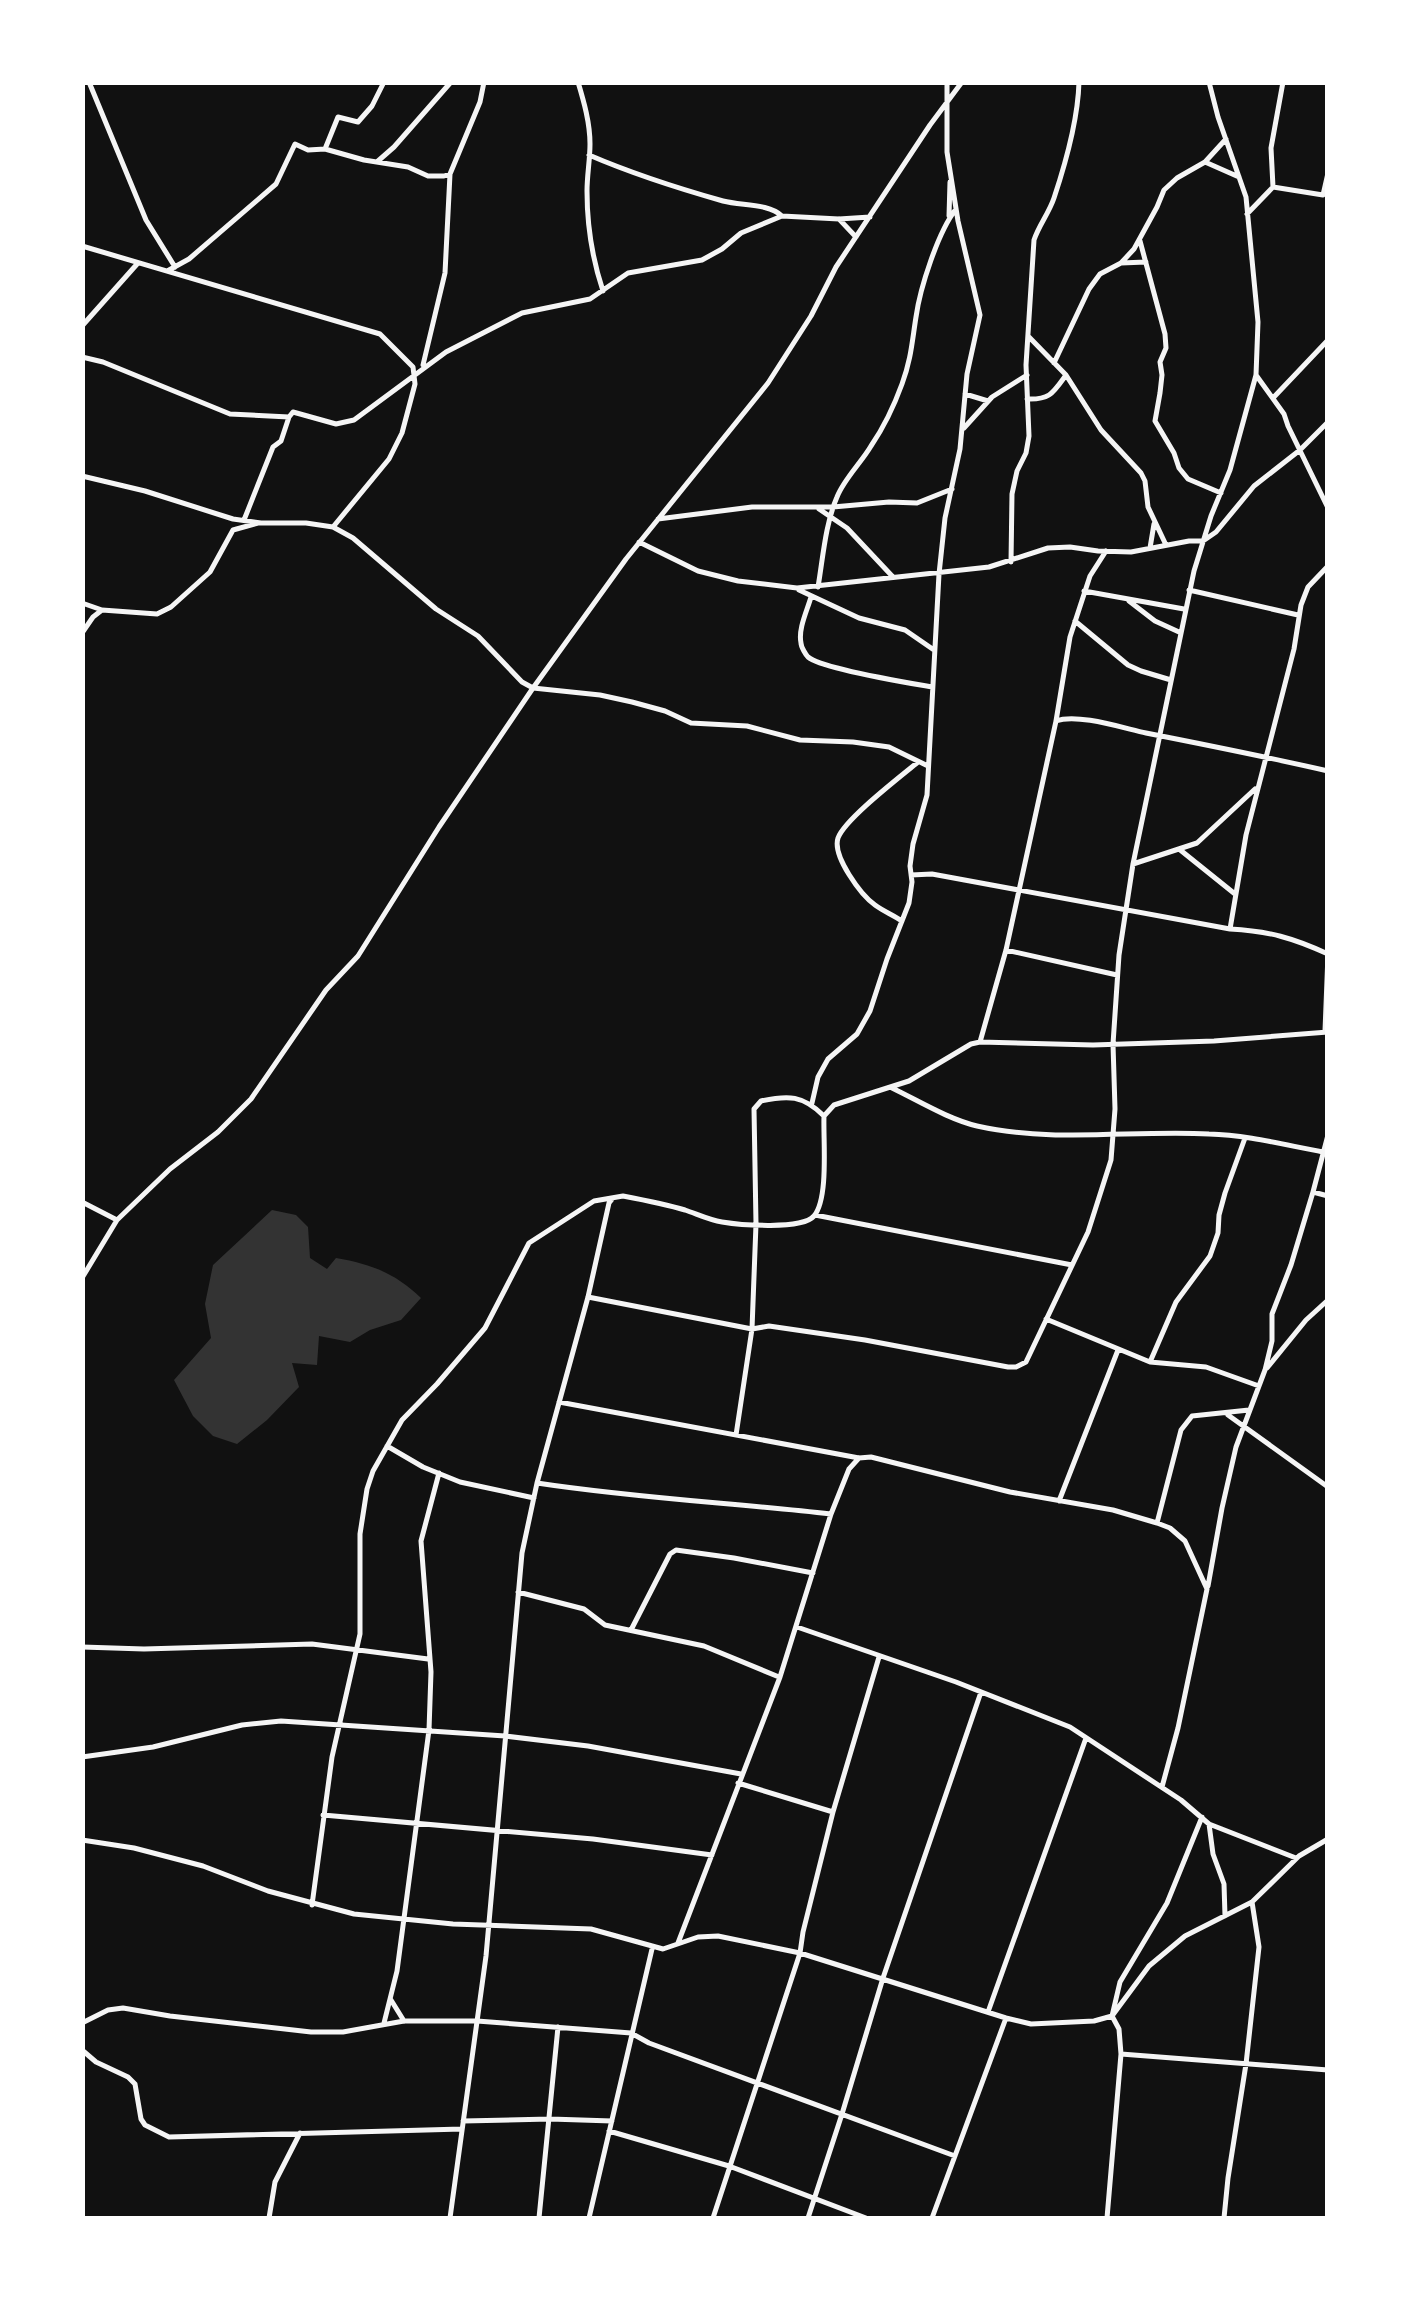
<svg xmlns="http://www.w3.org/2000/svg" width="1410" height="2301" font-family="'Source Sans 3',sans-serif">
<rect width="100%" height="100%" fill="#111"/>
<path fill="#333" d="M272,1210L296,1215L308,1227L310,1258L327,1269L336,1258C371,1264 395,1273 421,1298L401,1320L370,1330L350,1342L319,1336L317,1365L292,1363L299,1387L267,1420L237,1444L213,1436L193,1416L174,1380L211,1338L205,1304L213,1265Z"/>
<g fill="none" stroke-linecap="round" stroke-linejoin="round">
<path stroke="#f5f5f5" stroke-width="5" d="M89,82L146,220L175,267
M578,82C584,102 590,123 590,144C590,160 587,175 587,191C587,226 592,258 603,291
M325,149L338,117L358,122L372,106L384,82
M589,155C633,174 677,188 723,201C742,206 768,203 782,216
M378,161L394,147L451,82
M1205,162L1239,177
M1273,187L1323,195L1328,173
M1247,214L1273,187L1271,148L1283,82
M949,216L950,182
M839,219L856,237
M1140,241L1165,334L1166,348L1160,362L1162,375L1160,393L1155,421L1174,453L1179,468L1188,479L1221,493
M82,246L380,334L413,367L415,384L402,433L389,459L333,527
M1121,263L1146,262
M169,270L189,259L276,184L295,144L308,150L325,149L364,160L408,167L428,176H444L450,174
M82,326L138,263
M1029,337L1066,375L1101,430L1141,473L1145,481L1148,507L1166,545
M82,357L103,362L230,414L289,417L293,412L336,424L354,420L446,352L522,313L590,299L628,273L702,260L722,249L741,233L782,216L839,219L870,217
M1054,363L1089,289L1100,274L1121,263L1134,249L1157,207L1164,190L1177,178L1205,162L1226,139
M423,365L445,273L450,174L480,102L484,82
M1256,375L1284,414L1288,426L1328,508
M965,394L988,401
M1273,398L1328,340
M1027,399C1050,400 1053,393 1066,375
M964,428L992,397L1027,375
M82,476L145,491L233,519L261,523H306L333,527L353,538L436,609L478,636L522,682L533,688L600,695L632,702L665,711L691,723L747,726L800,740L853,742L889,747L928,766
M819,509L847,528L893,577
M658,519L752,507H833L889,502L917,503L952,489
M244,520L273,447L281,441L289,417
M639,542L698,571L738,581L797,588L989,567L1048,548L1070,547L1098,551L1131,552L1189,541H1203L1216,532L1254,486L1300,450L1328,422
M1150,548L1154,524
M1011,562L1012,494L1017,471L1026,453L1029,436L1026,365L1034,240C1039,225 1049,213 1054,198C1066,162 1078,120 1079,82
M818,587C823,558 825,525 837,497C844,479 861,463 871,446C884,427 894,406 902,384C911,360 912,342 916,317C920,288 938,232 956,209
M799,590L859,618L905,630L934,650
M1189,590L1298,615
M1084,591L1184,609
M811,597C807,611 798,629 801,643C801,647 806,655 808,657C822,669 909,683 932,687
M1129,601L1155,621L1179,632
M82,603L102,610
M1075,621L1128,665L1141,671L1171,680
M82,633L93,617L102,610L157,614L171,607L210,572L233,530L258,523
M1056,721C1077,713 1123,728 1146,733C1207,745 1267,757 1328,771
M1179,849L1235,894
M1133,864L1197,843L1255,789
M911,875L932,874L1230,929C1269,931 1293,938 1328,954
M902,921C893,915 883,911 875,905C861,895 832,856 838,838C845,819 900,777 918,762
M1230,929L1246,835L1294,649L1301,605L1308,587L1328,566
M1006,950L1117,975
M1325,1031L1328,954
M980,1042L1006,950L1056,721L1070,637L1090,576L1106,551
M892,1088C919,1101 948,1119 977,1126C1053,1143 1132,1130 1209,1134C1247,1135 1285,1145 1323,1152
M812,1103L818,1077L828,1059L857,1034L870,1011L887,959L909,903L912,882L910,866L913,844L927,795L939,574L945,518L960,449L967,374L980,315L958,221L947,152V82
M1313,1192L1328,1196
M82,1202L117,1220
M815,1215L1072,1265
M82,1278L117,1220L170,1169L218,1132L251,1099L326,990L358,956L439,827L533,688L626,559L768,383L811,316L836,267L930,125L962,82
M588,1297L752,1329L769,1326L865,1340L1008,1367H1016L1026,1362L1088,1232L1111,1160L1115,1109L1113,1044L1119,955L1133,864L1194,571L1211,516L1230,470L1256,375L1258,322L1246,197L1218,117L1209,82
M1046,1319L1150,1362L1206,1367L1259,1386
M1150,1362L1176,1302L1210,1256L1218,1233L1219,1215L1225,1193L1245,1138
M1267,1368L1306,1320L1328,1300
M559,1402L859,1458L871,1457L1010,1492L1113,1510L1157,1523L1170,1528L1185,1541L1207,1589L1178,1728L1162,1787
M1228,1415L1328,1487
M736,1435L752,1329L756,1224L754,1109L761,1101C788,1095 803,1095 824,1116
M387,1446L423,1467L460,1482L534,1498
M537,1483C635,1498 733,1503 831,1514
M1059,1501L1118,1350
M1157,1523L1181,1430L1192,1416L1249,1410
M1208,1586L1222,1508L1236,1447L1265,1370L1272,1341V1314L1291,1265L1313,1192L1328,1135
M518,1592L584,1609L605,1625L704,1646L779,1677
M797,1627L956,1682L1070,1727L1181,1800L1209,1824L1296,1858
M631,1630L670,1554L676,1550L734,1558L813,1573
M82,1647L144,1649L312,1644L428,1659
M82,1757L153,1747L242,1725L281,1721L505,1736L588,1746L741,1774
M738,1783L833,1812
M323,1815L593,1839L712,1855
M1209,1824L1213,1854L1224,1884L1225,1916
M82,1840L134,1848L203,1866L268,1891L354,1914L453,1924L591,1929L663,1949L698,1937L718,1936L800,1953L1006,2018L1031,2024L1094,2021L1112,2016L1149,1966L1185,1936L1252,1902L1299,1856L1328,1839
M312,1905L332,1757L360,1634V1534L367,1489L373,1471L402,1420L437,1384L485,1328L529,1243L594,1201L623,1196C644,1200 665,1204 685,1210C697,1214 709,1220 722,1222C740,1225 802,1230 814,1216C829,1198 823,1140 824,1116L834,1105L909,1081L971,1044L980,1042L1093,1045L1214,1041L1328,1032
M678,1943L780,1677L831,1514L849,1469L859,1458
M391,2000L404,2021
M988,2012L1086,1738
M82,2023L108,2010L123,2008L170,2016L311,2032H343L404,2021H477L631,2033L649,2043L955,2156
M384,2023L397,1971L429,1730L431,1672L421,1541L439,1473
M82,2050L96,2062L128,2077L135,2084L141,2119L145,2125L169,2137L462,2129
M1121,2054L1328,2070
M463,2121L550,2119L612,2121
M609,2131L729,2166L866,2218
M269,2218L275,2182L300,2133
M450,2218L486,1956L522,1553L537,1483L588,1297L609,1203L613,1198
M539,2218L558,2027
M589,2218L652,1949
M713,2218L800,1953L803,1932L833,1812L879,1657
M808,2218L842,2114L883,1978L981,1692
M932,2218L1006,2018
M1107,2218L1121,2054L1119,2029L1112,2016L1120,1982L1167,1903L1202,1817
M1224,2218L1228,2178L1246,2064L1259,1947L1252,1902"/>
</g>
<rect width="1410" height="2301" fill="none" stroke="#ffffff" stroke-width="170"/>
</svg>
